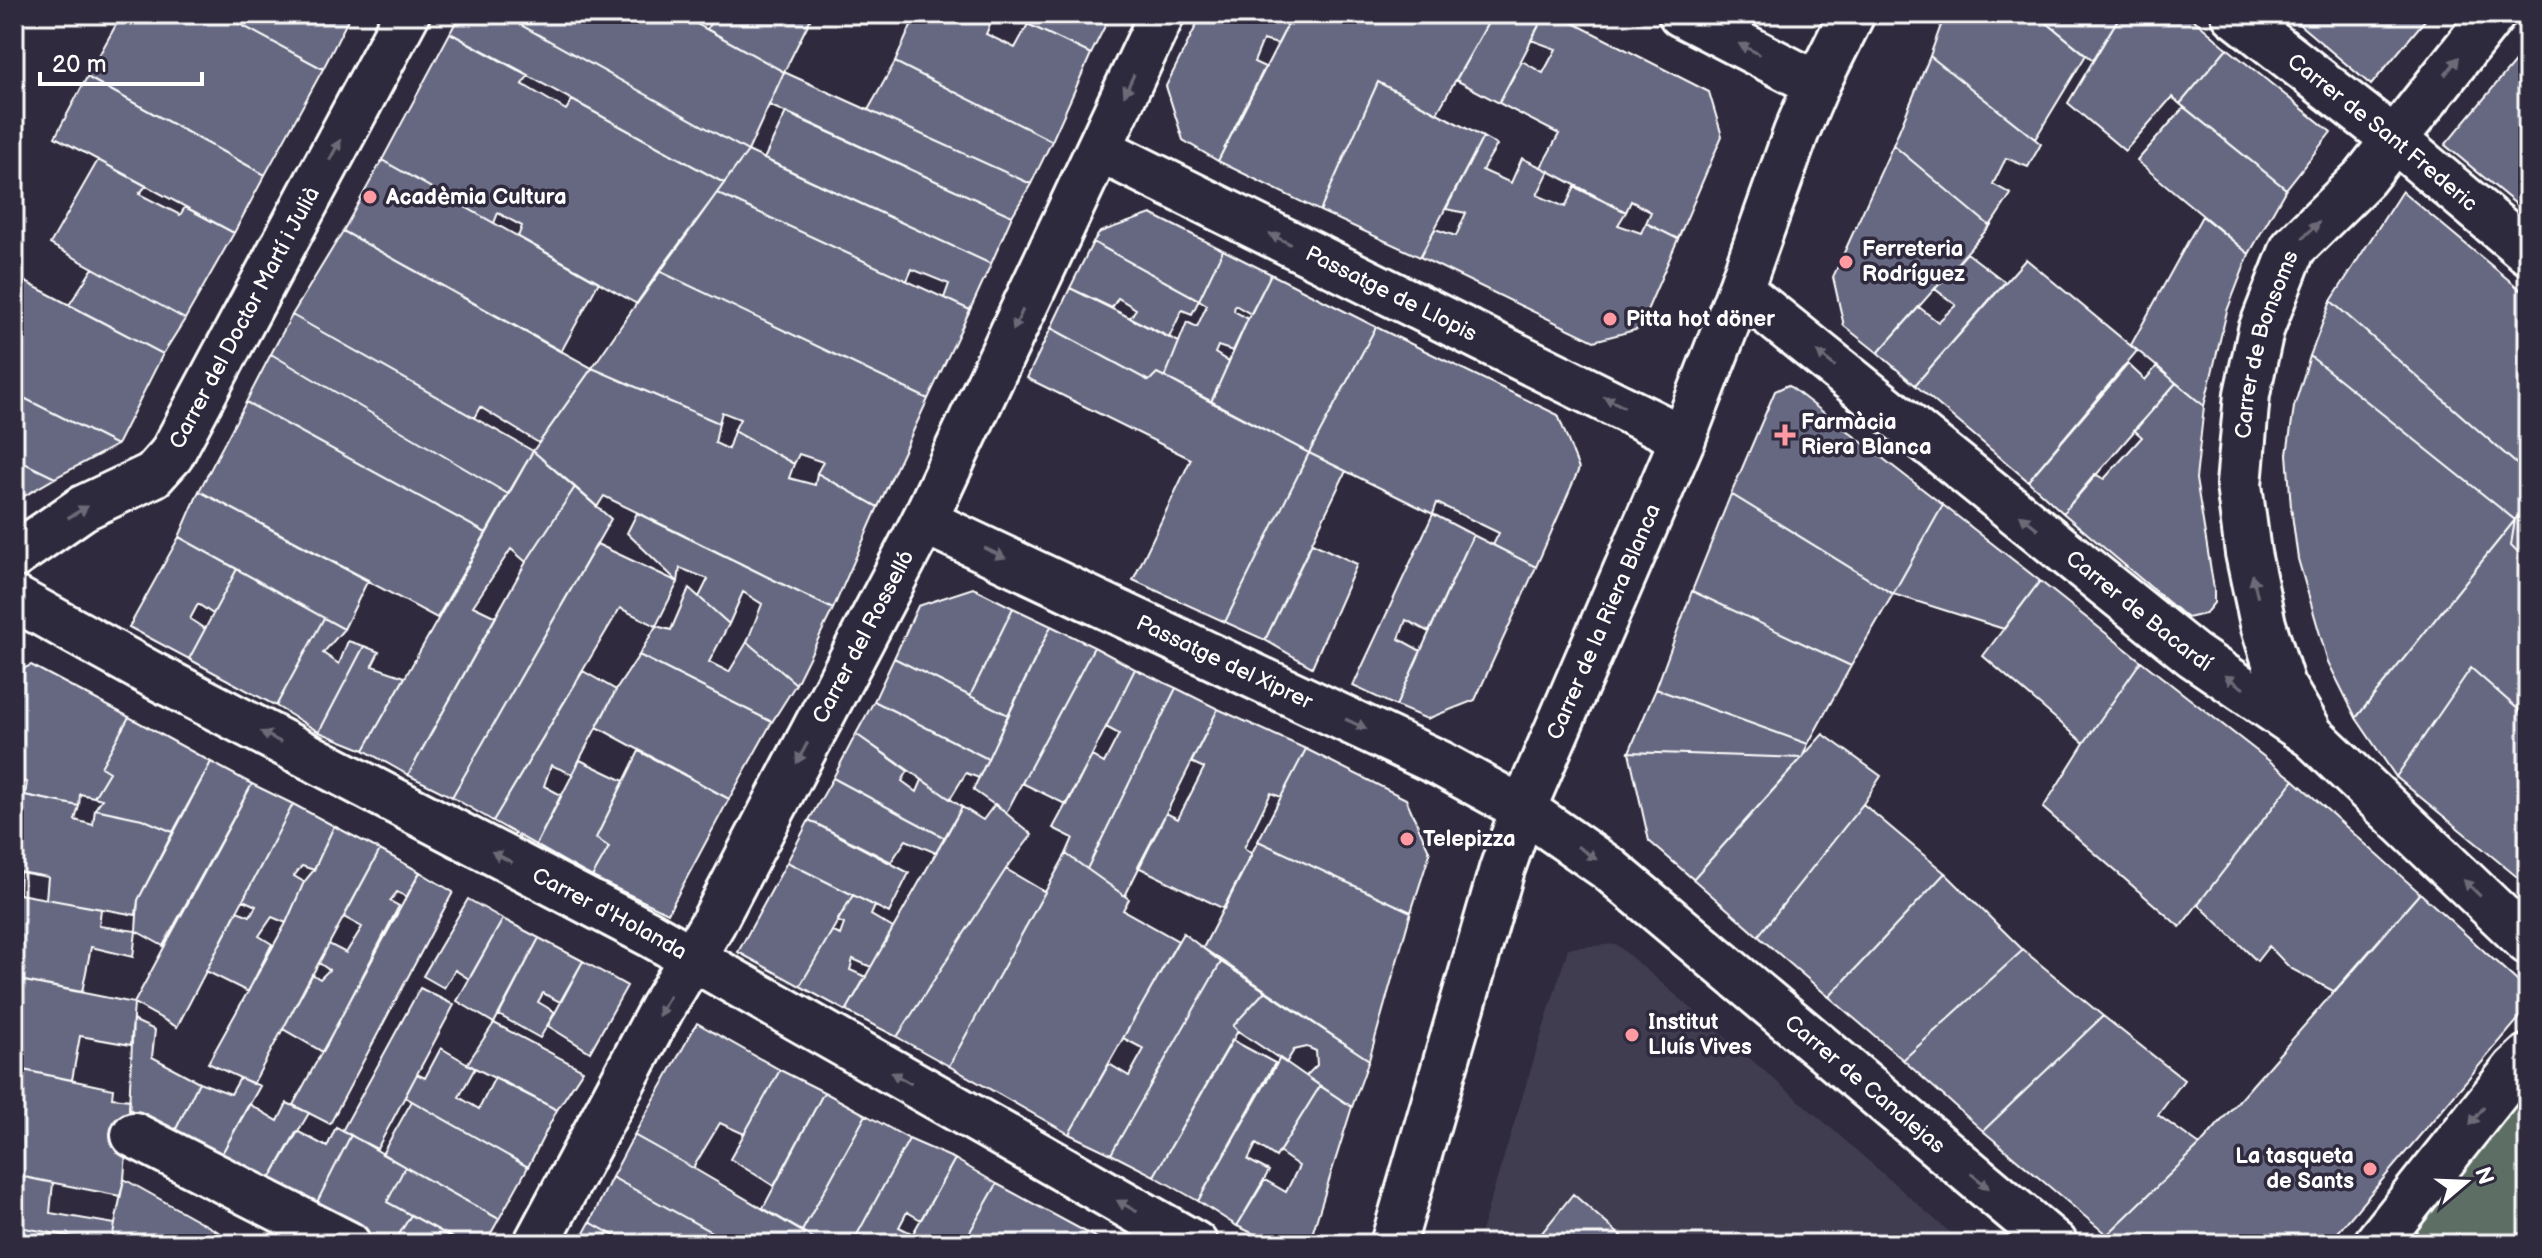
<svg xmlns="http://www.w3.org/2000/svg" width="2542" height="1258" font-family="'Balsamiq Sans',sans-serif">
<rect width="100%" height="100%" fill="#2f2a3d"/>
<filter id="ink" filterUnits="userSpaceOnUse"><feTurbulence type="fractalNoise" baseFrequency=".0125" numOctaves="2"/><feDisplacementMap in="SourceGraphic" scale="16" xChannelSelector="R" yChannelSelector="G"/><feConvolveMatrix kernelMatrix="1 2 1 2 8 2 1 2 1" color-interpolation-filters="sRGB"/></filter>
<g filter="url(#ink)">
<path fill="#3f3c51" d="M1616,944L1823,1121L1963,1244H1477L1568,948Z"/>
<path fill="#5d6e65" stroke="#aeb6b2" stroke-width="2" d="M2528,1082V1244H2400Z"/>
<path fill="#656780" stroke="#fff" stroke-width="2" d="M122,14H221L323,69L265,175L87,77Z
M221,14H346L350,16L323,69Z
M460,14H501L748,151L724,183L450,33Z
M501,14H679L784,72L748,151Z
M715,14H813L784,72L707,29Z
M916,14H995L986,34L1015,48L1028,24L1091,54L1052,141L895,62Z
M1006,14H1047L1053,18L1055,14H1111L1091,54Z
M1202,14H1293L1278,44L1263,40L1254,62L1265,67L1218,161L1183,140L1166,86Z
M1293,14H1493L1437,113L1378,82L1320,211L1218,161Z
M1493,14H1545L1499,103L1456,80Z
M1545,14H1556L1709,92L1722,136L1678,239L1646,223L1651,212L1631,201L1626,212L1541,167L1559,134L1499,103L1522,61L1543,73L1556,49L1531,40Z
M1945,14H2036L2086,55L2035,139L1930,56Z
M2036,14H2121L2093,60Z
M2121,14H2187L2227,48L2180,104L2172,97L2125,151L2068,103Z
M2287,14H2430L2371,85Z
M450,33L529,75L522,84L566,110L572,100L724,183L637,304L518,237L522,226L498,213L494,223L382,160Z
M2528,46V214L2445,145Z
M2227,48L2331,132L2286,189L2180,104Z
M1930,56L2041,144L2028,167L2006,158L1993,184L2011,194L1990,226L1893,145Z
M895,62L1052,141L1031,184L868,110Z
M784,72L868,110L1031,184L1012,216L769,105Z
M87,77L265,175L234,233L55,137Z
M1378,82L1483,137L1420,257L1320,211Z
M2184,107L2286,189L2249,254L2137,161Z
M786,112L1012,216L991,264L764,159Z
M1483,137L1497,145L1482,170L1511,183L1522,158L1549,171L1537,195L1565,207L1575,187L1626,212L1618,225L1641,233L1646,223L1678,239L1639,329L1594,341L1420,257L1435,229L1456,236L1466,213L1446,209Z
M1893,145L1990,226L1878,353L1844,326L1833,277Z
M748,151L991,264L970,310L944,298L949,284L912,269L907,281L717,193Z
M98,160L146,186L139,194L180,215L185,207L234,233L185,319L50,244Z
M382,160L599,282L561,352L343,231Z
M2402,191L2528,296V474L2331,301Z
M717,193L970,310L928,399L659,271Z
M1151,214L1223,250L1199,300L1093,242L1100,232Z
M2202,216L2249,254L2227,311L2204,406L2131,345Z
M343,231L592,368L539,443L480,407L474,418L292,315Z
M1093,242L1199,300L1192,314L1182,310L1169,338L1130,318L1136,309L1118,298L1112,308L1070,288Z
M1223,250L1271,274L1251,314L1235,305L1234,311L1248,319L1233,351L1218,346L1215,353L1229,362L1211,402L1165,377L1187,322L1197,327L1207,305L1199,300Z
M1967,253L2005,282L1915,385L1878,353L1919,307L1938,322L1956,305L1935,289Z
M2026,259L2137,351L2028,481L1915,385Z
M93,268L185,319L163,354L69,305Z
M659,271L928,399L878,507L817,473L823,462L799,454L794,464L734,431L740,419L722,412L719,423L592,368Z
M1271,274L1376,327L1309,453L1211,402L1248,319Z
M20,279L163,354L117,445L14,393V289Z
M1070,288L1179,342L1165,377L1157,373L1149,381L1051,328Z
M2331,301L2528,474V502L2515,520L2310,356Z
M292,315L533,451L508,494L271,354Z
M1376,327L1558,415L1579,469L1536,567L1493,545L1499,533L1437,503L1433,514L1309,453Z
M1051,328L1149,381L1157,373L1165,377L1309,453L1225,622L1133,580L1191,459L1027,378Z
M271,354L508,494L486,533L246,402Z
M2310,356L2515,520L2356,718L2328,662L2298,559L2291,507L2287,454L2294,407Z
M2128,364L2145,380L2157,366L2176,383L2063,513L2028,481Z
M592,368L719,423L715,443L728,449L734,431L794,464L789,478L815,485L817,473L878,507L833,609L604,496L597,507L533,451Z
M2176,383L2204,406L2196,479L2214,589V603L2205,614L2187,618L2063,513L2095,474L2104,479L2142,437L2134,430Z
M1788,385L1943,505L1893,594L1731,494L1775,391Z
M14,393L117,445L55,478L14,458Z
M246,402L486,533L437,618L199,491Z
M533,451L575,487L526,562L511,549L473,606L496,617L408,775L364,750Z
M1309,453L1346,471L1265,640L1225,622Z
M14,458L55,478L14,502Z
M575,487L611,519L452,797L408,775L526,562Z
M199,491L368,580L344,629L179,537Z
M1731,494L1893,594L1851,666L1692,591Z
M2528,502V562L2511,545L2515,520Z
M1943,505L2040,581L2004,629L1893,594Z
M637,513L833,609L796,684L747,642L762,604L743,592L729,624L699,597L708,579L680,568L678,582L627,533Z
M1433,514L1473,535L1429,632L1406,620L1399,639L1421,651L1396,706L1353,686Z
M2515,520L2511,545L2528,562V718L2471,668L2396,777L2356,718Z
M1473,535L1536,567L1475,700L1427,719L1396,706Z
M179,537L237,569L213,614L198,604L190,619L205,629L189,659L129,627Z
M1312,543L1357,564L1312,667L1265,640Z
M597,544L678,582L656,626L620,608L493,821L452,797Z
M237,569L324,618L276,706L189,659Z
M2040,581L2141,661L2084,743L1983,656Z
M689,588L729,624L709,662L729,672L747,642L796,684L772,722L639,655L656,626L671,630Z
M973,588L1013,608L970,696L894,658L918,606Z
M1692,591L1851,666L1808,744L1656,689Z
M1013,608L1051,626L1008,715L970,696Z
M324,618L344,629L323,653L339,664L348,641L364,646L319,732L276,706Z
M1051,626L1094,647L1006,813L973,790Z
M364,646L379,652L372,666L405,677L364,750L319,732Z
M1094,647L1135,669L1067,805L1022,783Z
M639,655L772,722L729,799L597,727L616,690Z
M894,658L1008,715L988,759L874,701Z
M2141,661L2294,780L2180,927L2043,808L2084,743Z
M31,665L129,717L101,767L109,772L94,797L80,794L79,806L25,795L27,782L14,780V673Z
M2471,668L2528,718V886L2396,777Z
M1135,669L1176,688L1087,869L1066,854L1073,838L1053,828L1092,756L1104,763L1119,734L1106,727Z
M583,671L616,690L572,774L551,765L544,786L561,795L536,845L493,821Z
M1176,688L1218,709L1125,896L1087,869Z
M1656,689L1808,744L1802,758L1629,752Z
M874,701L988,759L979,778L966,773L950,799L856,734Z
M1218,709L1306,749L1281,797L1271,793L1244,848L1252,854L1224,909L1138,867L1166,813L1178,819L1204,768L1191,762Z
M129,717L211,762L173,832L142,819L95,809L102,799L94,797L109,772L101,767Z
M856,734L908,771L902,781L917,792L922,780L962,807L945,838L833,778Z
M1823,734L1881,776L1863,804L1758,936L1693,879Z
M1306,749L1406,799L1430,853L1411,912L1258,841Z
M639,751L729,799L668,913L592,877L609,847L596,838Z
M1629,752L1802,758L1693,879L1649,841Z
M580,760L624,781L596,838L609,847L592,877L536,845Z
M211,762L252,784L163,946L136,931L138,900Z
M833,778L945,838L936,853L906,840L891,862L809,820Z
M2294,780L2420,893L2335,992L2290,968L2269,946L2257,961L2198,904Z
M252,784L293,804L177,1027L134,1003Z
M14,793L79,806L75,820L93,825L95,809L142,819L173,832L138,900L136,915L46,899L48,877L20,872L19,894L14,893Z
M293,804L334,826L314,870L302,866L294,876L304,882L286,923L272,917L259,936L272,944L248,992L206,971L237,911L250,916L256,906L243,900Z
M995,804L1032,835L1006,869L897,1037L846,1011L962,807L983,820Z
M1863,804L1945,873L1829,997L1758,936Z
M809,820L909,873L889,913L787,862Z
M334,826L380,850L253,1084L208,1063L286,923L304,882L314,870Z
M1258,841L1411,912L1369,1060L1203,948Z
M380,850L420,872L407,897L397,892L390,901L399,906L323,1052L283,1029L312,974L320,979L329,970L319,963L329,944L346,953L362,927L344,917Z
M1066,854L1129,899L1123,910L1178,941L1069,1134L949,1066Z
M787,862L853,895L800,986L738,952Z
M1006,869L1045,892L949,1066L897,1037Z
M420,872L453,892L330,1124L293,1105Z
M1945,873L2023,950L1903,1060L1829,997Z
M14,893L101,909L99,926L136,931L133,957L91,947L82,992L14,979Z
M2420,893L2528,991V1008L2328,1244H2118L2107,1235L2200,1145Z
M853,895L875,906L871,915L893,928L871,967L853,959L850,970L866,977L846,1011L800,986L832,931L840,935L844,924L837,921Z
M468,899L503,919L469,979L455,970L444,988L423,976Z
M503,919L539,938L494,1023L457,1001Z
M1183,933L1221,962L1111,1154L1069,1134L1109,1064L1129,1076L1144,1049L1123,1038Z
M539,938L583,961L560,1002L543,993L538,1002L555,1012L540,1038L499,1015Z
M2023,950L2103,1016L1983,1131L1903,1060Z
M583,961L627,986L590,1052L548,1026Z
M1221,962L1265,991L1233,1026L1238,1031L1154,1176L1111,1154Z
M14,979L134,1003L131,1045L80,1036L72,1080L14,1068Z
M420,988L454,1005L377,1149L342,1131Z
M1265,991L1369,1060L1352,1107L1306,1076L1317,1065L1316,1051L1307,1047L1294,1050L1286,1063L1238,1031L1233,1026Z
M2103,1016L2184,1080L2158,1115L2200,1145L2107,1235L1983,1131Z
M133,1020L155,1030L152,1057L199,1082L174,1133L129,1109Z
M494,1023L583,1070L557,1110L467,1064Z
M697,1023L780,1070L744,1134L720,1123L693,1168L634,1135Z
M1232,1040L1275,1063L1198,1201L1154,1176Z
M441,1048L475,1068L459,1097L479,1109L495,1077L557,1110L528,1167L405,1097L417,1074L425,1078Z
M1280,1058L1320,1086L1276,1157L1256,1144L1248,1160L1269,1171L1237,1226L1198,1201Z
M14,1068L113,1089L112,1098L130,1100L124,1179L120,1196L14,1175Z
M780,1070L824,1092L774,1186L730,1159Z
M240,1078L260,1086L220,1157L174,1133L199,1082L231,1094Z
M1320,1086L1352,1107L1309,1244H1276L1237,1226L1265,1180L1286,1192L1299,1166L1279,1152Z
M824,1092L866,1115L802,1231L763,1208Z
M412,1101L528,1167L499,1219L382,1154Z
M287,1103L309,1113L267,1184L220,1157L249,1104L278,1121Z
M866,1115L909,1139L852,1244H823L802,1231Z
M336,1127L351,1135L314,1208L267,1184L297,1131L327,1147Z
M351,1135L405,1167L387,1202L411,1215L393,1244H377L314,1208Z
M634,1135L693,1168L823,1244H733L612,1177Z
M909,1139L955,1159L921,1220L907,1212L899,1227L913,1234L907,1244H852Z
M955,1159L997,1184L963,1244H907Z
M405,1167L499,1219L485,1244H464L387,1202Z
M14,1175L53,1183L50,1213L115,1224L111,1244L14,1226Z
M612,1177L733,1244H629L590,1222Z
M124,1179L240,1244H111Z
M997,1184L1108,1244H963Z
M1573,1194L1630,1244H1533Z
M411,1215L464,1244H393Z
M590,1222L629,1244H578Z
M14,1226L111,1244H14Z"/>
<g fill="none" stroke-linecap="round" stroke-linejoin="round">
<defs>
<path id="pedestrian" d="M134,1135L348,1244"/>
<g id="minor">
<path d="M1681,14L1817,84"/>
<path id="s1" d="M2234,14L2395,140L2528,252"/>
<path id="s2" d="M1099,149L1683,438"/>
<path id="s3" d="M1740,290L2193,655L2312,736L2528,942"/>
<path id="s4" d="M924,521L1441,764L1523,809L1609,869L2055,1244"/>
<path id="s5" d="M14,556L83,508L153,475L171,455L407,14"/>
<path id="s6" d="M14,598L153,675L650,934L1195,1244"/>
<path id="s7" d="M2308,729L2282,685L2263,624L2248,553L2239,485L2247,394L2261,330L2293,248L2364,178L2493,14"/>
<path id="s8" d="M536,1244L662,1008L713,923L924,521L1162,14"/>
<path id="s9" d="M1393,1244L1502,869L1523,809L1683,438L1740,290L1796,133L1817,84L1852,14"/>
<path d="M2376,1244L2515,1069L2528,1057"/>
</g>
</defs>
<use href="#pedestrian" stroke="#fff" stroke-width="50"/>
<use href="#minor" stroke="#fff" stroke-width="50"/>
<use href="#pedestrian" stroke="#2f2a3d" stroke-width="44"/>
<use href="#minor" stroke="#2f2a3d" stroke-width="44"/>
</g>
<defs><path id="oneway-solid" d="M-6-.8H1V-3.2L6.5 0L1 3.2V.8H-6Z" transform="scale(2)"/></defs>
<g fill="#6d6a77">
<use href="#oneway-solid" transform="translate(1749 49) rotate(-153)"/>
<use href="#oneway-solid" transform="translate(2452 66) rotate(-52)"/>
<use href="#oneway-solid" transform="translate(1129 85) rotate(115)"/>
<use href="#oneway-solid" transform="translate(335 150) rotate(-62)"/>
<use href="#oneway-solid" transform="translate(2311 230) rotate(-44)"/>
<use href="#oneway-solid" transform="translate(1280 239) rotate(-154)"/>
<use href="#oneway-solid" transform="translate(1018 320) rotate(115)"/>
<use href="#oneway-solid" transform="translate(1826 359) rotate(-141)"/>
<use href="#oneway-solid" transform="translate(1614 402) rotate(-153)"/>
<use href="#oneway-solid" transform="translate(78 512) rotate(-30)"/>
<use href="#oneway-solid" transform="translate(2029 522) rotate(-141)"/>
<use href="#oneway-solid" transform="translate(995 553) rotate(25)"/>
<use href="#oneway-solid" transform="translate(2255 586) rotate(-103)"/>
<use href="#oneway-solid" transform="translate(2234 682) rotate(-146)"/>
<use href="#oneway-solid" transform="translate(1356 724) rotate(25)"/>
<use href="#oneway-solid" transform="translate(271 737) rotate(-152)"/>
<use href="#oneway-solid" transform="translate(802 753) rotate(118)"/>
<use href="#oneway-solid" transform="translate(1587 853) rotate(34)"/>
<use href="#oneway-solid" transform="translate(502 857) rotate(-152)"/>
<use href="#oneway-solid" transform="translate(2472 888) rotate(-136)"/>
<use href="#oneway-solid" transform="translate(664 1006) rotate(119)"/>
<use href="#oneway-solid" transform="translate(901 1078) rotate(-151)"/>
<use href="#oneway-solid" transform="translate(2477 1116) rotate(128)"/>
<use href="#oneway-solid" transform="translate(1980 1181) rotate(40)"/>
<use href="#oneway-solid" transform="translate(1127 1206) rotate(-151)"/>
</g>
</g>
<g fill="#ff9aa2" stroke="#2f2a3d" stroke-width="3">
<circle cx="370" cy="197" r="8"/>
<circle cx="1846" cy="262" r="8"/>
<circle cx="1610" cy="319" r="8"/>
<path d="M1781 423h8v8h8v8h-8v8h-8v-8h-8v-8h8z"/>
<circle cx="1407" cy="839" r="8"/>
<circle cx="1632" cy="1035" r="8"/>
<circle cx="2370" cy="1169" r="8"/>
</g>
<g text-anchor="middle" dominant-baseline="central" stroke-width="7" stroke-linejoin="round" paint-order="stroke">
<g font-size="22" fill="#fff" stroke="#2f2a3d">
<text stroke="none"><textPath href="#s1" startOffset="190">Carrer de Sant Frederic</textPath></text>
<text stroke="none"><textPath href="#s2" startOffset="326">Passatge de Llopis</textPath></text>
<text stroke="none"><textPath href="#s5" startOffset="344">Carrer del Doctor Martí i Julià</textPath></text>
<text stroke="none"><textPath href="#s7" startOffset="400">Carrer de Bonsoms</textPath></text>
<text stroke="none"><textPath href="#s3" startOffset="512">Carrer de Bacardí</textPath></text>
<text stroke="none"><textPath href="#s9" startOffset="658">Carrer de la Riera Blanca</textPath></text>
<text stroke="none"><textPath href="#s8" startOffset="690">Carrer del Rosselló</textPath></text>
<text stroke="none"><textPath href="#s4" startOffset="332">Passatge del Xiprer</textPath></text>
<text stroke="none"><textPath href="#s6" startOffset="674">Carrer d'Holanda</textPath></text>
<text stroke="none"><textPath href="#s4" startOffset="1104">Carrer de Canalejas</textPath></text>
</g>
<g font-size="22" font-weight="bold" fill="#fff" stroke="#2f2a3d" text-anchor="start">
<text x="386" y="197">Acadèmia Cultura</text>
<text x="1862" y="249">Ferreteria<tspan x="1862" dy="25">Rodríguez</tspan></text>
<text x="1626" y="319">Pitta hot döner</text>
<text x="1801" y="422">Farmàcia<tspan x="1801" dy="25">Riera Blanca</tspan></text>
<text x="1423" y="839">Telepizza</text>
<text x="1648" y="1022">Institut<tspan x="1648" dy="25">Lluís Vives</tspan></text>
<text x="2354" y="1156" text-anchor="end">La tasqueta<tspan x="2354" dy="25">de Sants</tspan></text>
</g>
</g>
<rect width="2542" height="1258" fill="none" stroke="#2f2a3d" stroke-width="48"/>
<rect x="24" y="24" width="2494" height="1210" fill="none" stroke="#fff" stroke-width="3" filter="url(#ink)"/>
<g transform="translate(2466 1182) rotate(71)" stroke="#2f2a3d" stroke-width="6" paint-order="stroke">
<path d="M0-6L14 30L0 20L-14 30Z" fill="#ffffff"/>
<text y="-12" font-size="22" font-weight="bold" text-anchor="middle" fill="#ffffff">N</text>
</g>
<path d="M40 72v12h162v-12" fill="none" stroke="#ffffff" stroke-width="4"/>
<text x="52" y="72" font-size="24" fill="#ffffff" stroke="#2f2a3d" stroke-width="6" paint-order="stroke">20 m</text>
</svg>
